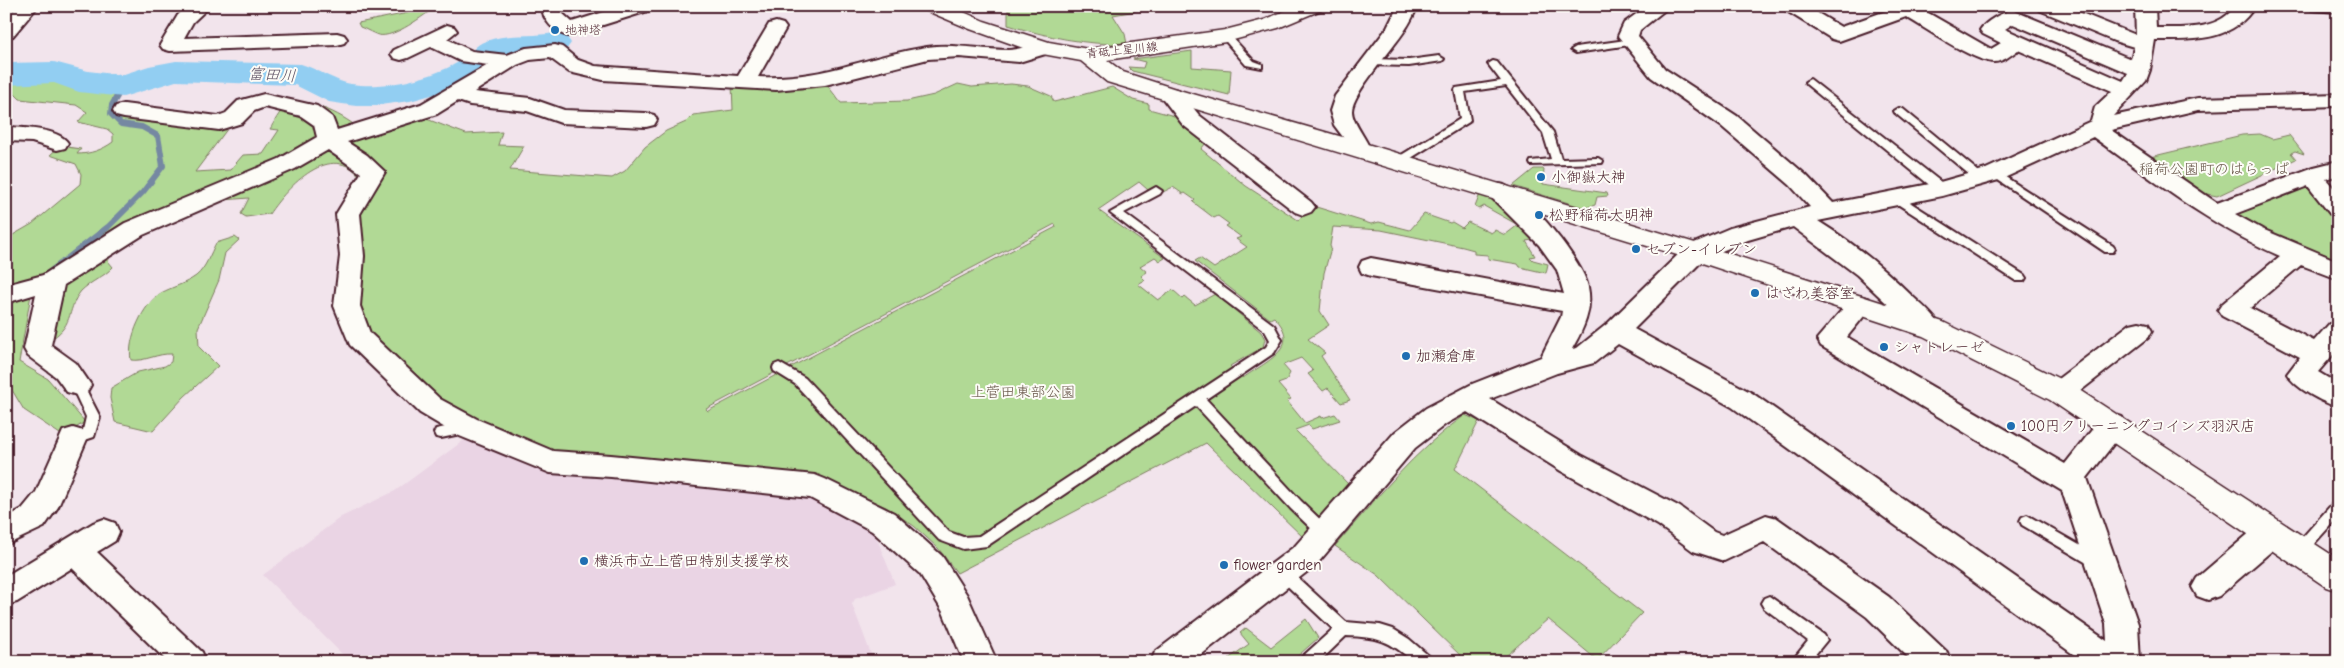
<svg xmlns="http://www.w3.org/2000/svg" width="2344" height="668" font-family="'Comic Neue','Klee One',sans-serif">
<rect width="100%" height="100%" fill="#f2e4ec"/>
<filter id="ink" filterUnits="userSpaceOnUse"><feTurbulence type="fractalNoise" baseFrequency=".02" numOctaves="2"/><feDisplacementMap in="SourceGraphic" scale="10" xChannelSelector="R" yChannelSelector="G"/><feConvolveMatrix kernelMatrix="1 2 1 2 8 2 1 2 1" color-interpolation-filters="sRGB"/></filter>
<g filter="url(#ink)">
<path fill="#ead4e4" d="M471,435L817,498L871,524L895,584L855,599L852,604L874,662H350L263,575L341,517L395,491Z"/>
<path fill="#b1d995" stroke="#7e7c60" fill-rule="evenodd" d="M419,6H437C424,15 394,39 378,35C372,33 366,29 360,27L358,23L408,13Z
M1008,6H1132L1136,11L1113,15L1125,34L1127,44C1085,45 1048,37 1008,25Z
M1192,51V67L1231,70L1229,95L1132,71L1128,67L1143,68L1145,62L1133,59Z
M44,76L61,77L71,83L116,88L120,92L111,111L115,117L136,121L228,128L195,172L230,170L243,155L263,154L279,130L270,129C274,123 279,111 286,107C306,96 341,114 357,127L395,115L424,118L466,134L502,132L498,145L524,146L510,170L612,178L625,171L645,147L666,131L686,122L693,115L733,110L732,84L824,81L841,103L907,101L934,95L958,84L972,87L1011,84L1028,86L1051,96L1054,102L1112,87L1133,100L1149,104V109L1178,117L1206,143L1201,149L1246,186L1298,220L1313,206L1371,224L1379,222L1410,230L1424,214L1450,223L1452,222L1462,228L1468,222L1491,233L1495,230L1505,235L1518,225L1484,206L1479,209L1475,207L1480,194L1496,199L1539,239L1526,241L1535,256L1530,257L1533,260L1548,264L1546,273L1520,267L1518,264L1488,259V255L1474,254V250L1463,247L1381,230L1333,227L1330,246L1331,248L1324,273L1320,311L1329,325L1308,339L1325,353L1321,356L1350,400L1341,403L1328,388L1323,391L1308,374L1313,371L1301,358L1283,365L1290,373L1286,381L1278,384L1291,399L1287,401L1305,423L1321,416L1322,418L1335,414L1340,420L1312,429L1309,425L1295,430L1352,488L1307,541L1206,443L957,573L938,548L914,526L886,507L829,483L553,459L436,403L363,336L335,216L361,178C332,139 287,187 269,214L246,217L241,214L249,198L197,202L48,277L6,290V239L32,224L80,184L81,174L76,164L50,155L60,146L81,149L77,154C90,154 102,150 113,142V134L107,129L78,122L87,112L76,105L20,99L10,89H6V78ZM1139,182L1148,190L1154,187L1161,193L1173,187L1183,194L1185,193L1195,200L1193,202L1214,218L1218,216L1229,224L1226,226L1241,237L1236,239L1247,247L1214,268L1200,258L1195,261L1270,319L1274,317C1304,347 1265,362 1243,378L1230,366L1263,347L1265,339L1261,332L1215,294L1195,305L1185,297L1183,299L1173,290L1158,300L1138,284L1145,280L1141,276L1147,272L1140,266L1155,257L1160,261L1165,258L1098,210ZM1055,224L1056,227L708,411L706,409Z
M2260,134L2272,139L2289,135L2304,154L2295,151L2291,153L2296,159L2217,196L2202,193L2150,157L2242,135Z
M1534,169H1544L1543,184L1607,193L1608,196L1597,197L1595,205L1585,208L1513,186Z
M2313,183L2338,216V266L2225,216Z
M235,237L239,240L225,253L219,280L198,328L199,347L218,366L184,397L153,431L115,422L110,398L111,388L138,372L165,366L171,362L172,354C157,353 145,362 131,360C127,339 143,304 161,293C172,287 185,284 196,276C206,268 210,254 216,243Z
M112,253L108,261L113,267C104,277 91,281 81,291C67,308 74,324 53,338L63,279Z
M32,289L19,362L48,379L85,422L63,436L24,410L6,380V297Z
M1465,415L1479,421L1455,469L1642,613L1597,660L1548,619L1499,662H1467L1378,575L1335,546C1376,499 1414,451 1465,415Z
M1306,619L1318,638L1291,662H1224L1249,644L1240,633L1246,628L1271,647Z"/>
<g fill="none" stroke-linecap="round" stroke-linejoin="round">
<path stroke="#7588a2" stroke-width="6" d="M38,281L108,227L143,192L163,166L158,136L142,127L121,124L111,114L112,105L123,86"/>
<path fill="#92cef2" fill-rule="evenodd" d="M554,33L566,36L571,43L566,50L547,55L507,57L487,74L460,87L410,101L372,106H356L329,102L295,85L176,81L123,97L79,92L54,83L6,85V63L54,62L88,71L121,75L149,66L176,61L301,64C318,69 336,82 351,84C385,89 432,79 462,60C471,54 475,44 486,41C508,33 531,37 554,33Z"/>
<defs>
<path id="lane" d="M1226,33L1229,34L1254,61L1262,64V68L1246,65L1221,36Z
M1633,39L1638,42L1636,44L1576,53L1571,50L1576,47Z
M1439,56L1444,59L1442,61L1409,66L1369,65L1364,62L1369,59L1409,60Z
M1493,61L1497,62L1553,132L1561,159L1598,158L1603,161L1602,163L1531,165L1530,163L1531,161L1551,159L1543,133L1506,86L1465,92L1470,120L1469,122L1403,163H1395L1394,161L1395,159L1460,119L1455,90L1456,88L1501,81L1488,64Z
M1810,79L1946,186L1948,189L1946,192H1938L1806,84L1805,82Z
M1899,108L1903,109L1984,176L1986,178L1984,180H1976L1895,113L1894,111Z
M1996,171L2113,246L2115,249L2113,252H2105L1992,176L1991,174Z
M1156,187L1162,191L1160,194L1124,213L1274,325L1282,340L1274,353L1206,399L1301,501L1330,529L1332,533L1330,537L1325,539L1320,537L1291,509L1196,406L987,546L963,549L939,540L795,384L774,371L773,368L774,365L779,363L805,378L949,532L963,537L979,536L1266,347L1270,340L1265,331L1110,213Z
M1897,194L2024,275L2026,278L2024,281H2016L1893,201L1891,198L1893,195Z
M77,380L82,382L100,417L94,437L73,444L68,443L66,439L68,435L83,430L86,417L71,385L72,382Z
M465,423L470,424L472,428L470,432L441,438L436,437L434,433L436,429Z
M2338,501V517L2304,555L2299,557L2294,555L2292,551L2294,547L2333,503Z
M2027,515L2102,558L2104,562L2102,566L2097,568L2092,566L2022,525L2020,521L2022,517Z
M1283,567L1288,569L1346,622L1380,625L1393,629L1409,639L1430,657L1432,662H1413C1390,640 1377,637 1346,636L1319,662H1300L1302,657L1333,629L1278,577L1276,573L1278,569Z
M1769,596L1824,635L1827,640L1809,662H1791L1808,641L1764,608L1761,603L1764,598Z"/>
<path id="street" d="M17,6H38L13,36L6,38V19Z
M188,6H210L193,22L184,38L337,33L344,35L347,39L344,43L337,45L170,51L163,49L160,45L178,15Z
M542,6H562V13L572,22L623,6H654L651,10L568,36C555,33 542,20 542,6Z
M1398,6H1418C1414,14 1410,23 1405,30C1394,48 1352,93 1352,111C1352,122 1366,138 1370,149L1367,154L1359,156L1351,154L1343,137L1334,125L1330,111L1335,96L1387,28Z
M1647,6H1670L1640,30L1638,36L1665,69L1737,116L1806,175L1833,203L1940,182L1986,169L2091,121L2095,107L2112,91L2018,50C2011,55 2003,62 1994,62C1972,61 1927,29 1906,17L1839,41L1832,39L1785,10L1782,6H1806L1841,27L1900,6H1916L1991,49L2001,43L1983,34L1980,30C1986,21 2001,13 2012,10L2131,59L2134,47L2114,41L2039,10L2036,6H2064L2136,35L2135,6H2155L2156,28C2182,28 2219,31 2235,6H2255C2233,42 2193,40 2155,40L2150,70L2146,81L2113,116L2198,98L2338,94V106L2198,110L2111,130L2217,203L2314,167L2338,161V175L2326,179L2338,193V217L2330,214L2308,186L2235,214L2262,229L2338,261V279L2301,265L2250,308L2314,341L2329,324L2338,322V349L2318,372L2338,384V407C2322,402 2296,389 2287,374L2300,357L2222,316L2218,310L2222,304L2280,256C2211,226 2153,180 2093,137L2002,179L1942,196L1818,221C1852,242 1884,268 1912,296C1922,305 1934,315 1941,327L1937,334L1928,336L1919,334L1857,275L1793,227L1748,240L1705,258L1634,329L1752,393L2107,641L2106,624L2062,491L1821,346L1817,339L1851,299L1860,296L1869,299L1873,305L1847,337L2065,464L2102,417L2112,414L2122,417L2126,425L2122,433L2087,478L2138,624L2140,662H2084L1732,407L1618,344L1594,363L1557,373L1490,399L1581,455L1680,507L1714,532L1722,535L1766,515L1777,518L1889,597L1947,652L1951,662H1913L1867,617L1764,542L1724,561L1693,551L1658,525L1561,471L1467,412L1446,424L1415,448L1317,564L1192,662H1151L1155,652L1295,546L1395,432L1426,408L1472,384L1541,357L1561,317L1562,311L1371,276L1362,273L1359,267L1362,261L1371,258L1564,294L1557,270L1539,245L1485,191L1489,186C1494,184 1498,183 1504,185C1528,195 1583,261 1588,287C1593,310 1583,330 1572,349L1577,348L1607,324L1687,246L1730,228L1810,207L1790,185L1721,126L1651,77L1618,36L1624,23ZM2013,24L2128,73L2123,81L2005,29Z
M2309,6H2338V12L2312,10Z
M776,22L783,24L786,28L758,77C823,80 867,56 927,47C955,43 980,50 1008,50C1023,50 1038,40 1052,44L1055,48L1052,52L1019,62L959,57L928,59L825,85L776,90L603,80L569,72L550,58L530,60L517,65L474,92L530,98L564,110L646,113L654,115L657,120L654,125L646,127L561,123L527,111L470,105L458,101L437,114L347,142L367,155L385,172L360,214L364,256L360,306L370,333L440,399L477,419L553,451L611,455L815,475L825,479L894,513L942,556L967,595L997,662H964L943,612L920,574L872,531L810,498L611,477L550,473L457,435L420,413L350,345L334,306L340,256L336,214L361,173L328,150L295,169L143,235L64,285L51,345L76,363L91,385L87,392L77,395L67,392L56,377L28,356L24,349L36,294L6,303V285L43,275L125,223L279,159L317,137L314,125L301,116L265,107L254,111L242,123L219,130L124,118L116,116L113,111L116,106L124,104L218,116L226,113L238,101L264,94L317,106L332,117L337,130L421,104L488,65L460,61L431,47L408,58L401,60L394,58L391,54L394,50L447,25L454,27L457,31L447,39L472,51L507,55L526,48L555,45L562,47L578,60L595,66L738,76L769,24Z
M1171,89L1179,90L1199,115L1311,202L1315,207L1311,212L1303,215L1295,212L1183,125L1160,95L1163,90Z
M6,127C23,128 58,128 68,143L65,148L57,150L32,142L6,141Z
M2139,322L2148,324L2152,331L2148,338L2070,399L2060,402L2050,399L2046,392L2050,385L2130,324Z
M73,428L83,431L87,439L58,507L44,527L6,545V518L22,509L36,492L63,431Z
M104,519L115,523L119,532L115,541L97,552L202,652L206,662H168L72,568L17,602L6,605V576L93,523Z
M2271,520L2282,524L2286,533L2282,542L2219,596L2208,600L2197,596L2192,587L2197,578L2260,524Z"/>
<path id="secondary" d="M922,6H950L984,21L1049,42L1088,49L1225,30L1264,20L1296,6H1324L1321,10L1278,28L1226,42L1107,60L1123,72L1179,90L1367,144L1705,246L1943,322L2070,384L2338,559V591L2326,587L2050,400L1923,336L1687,258L1107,82L1081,61L1037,53L970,29L925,10Z"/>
</defs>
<use href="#lane" stroke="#4a1f2b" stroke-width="4"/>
<use href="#street" stroke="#4a1f2b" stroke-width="4"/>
<use href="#secondary" stroke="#4a1f2b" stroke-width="3"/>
<use href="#lane" fill="#fdfcf7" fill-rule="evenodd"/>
<use href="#street" fill="#fdfcf7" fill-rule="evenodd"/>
<use href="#secondary" fill="#fdfcf7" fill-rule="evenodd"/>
</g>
</g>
<g fill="#1f6fb2" stroke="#fdfcf7" stroke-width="2">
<circle cx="555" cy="30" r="5"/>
<circle cx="1541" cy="177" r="5"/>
<circle cx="1539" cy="215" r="5"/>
<circle cx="1636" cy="249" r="5"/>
<circle cx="1755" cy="293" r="5"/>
<circle cx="1884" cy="347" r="5"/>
<circle cx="1406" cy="356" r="5"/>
<circle cx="2011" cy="426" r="5"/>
<circle cx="584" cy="561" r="5"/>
<circle cx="1224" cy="565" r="5"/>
</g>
<g text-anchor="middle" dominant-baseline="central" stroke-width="4" stroke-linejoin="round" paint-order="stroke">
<g font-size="12" fill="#4a1f2b" stroke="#fdfcf7" text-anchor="start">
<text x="565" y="30">地神塔</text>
</g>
<g font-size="12" fill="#4a1f2b" stroke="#fdfcf7">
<text transform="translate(1122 50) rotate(-6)">青砥上星川線</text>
</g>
<g font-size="15" fill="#69574b" stroke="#fdfcf7">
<text x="2214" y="169">稲荷公園町のはらっぱ</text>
<text x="1023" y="392">上菅田東部公園</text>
</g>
<g font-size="15" fill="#4a1f2b" stroke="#fdfcf7" text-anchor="start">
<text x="1551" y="177">小御嶽大神</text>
<text x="1549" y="215">松野稲荷大明神</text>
<text x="1646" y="249">セブン-イレブン</text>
<text x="1765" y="293">はざわ美容室</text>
<text x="1894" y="347">シャトレーゼ</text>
<text x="1416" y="356">加瀬倉庫</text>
<text x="2021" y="426">100円クリーニングコインズ羽沢店</text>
<text x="594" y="561">横浜市立上菅田特別支援学校</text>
<text x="1234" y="565">flower garden</text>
</g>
<g font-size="16" font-style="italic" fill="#605467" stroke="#fdfcf7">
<text transform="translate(272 75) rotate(3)">富田川</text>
</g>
</g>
<rect width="2344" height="668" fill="none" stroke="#fdfcf7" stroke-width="25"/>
<rect x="12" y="12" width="2319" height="643" fill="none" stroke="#4a1f2b" stroke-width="2" filter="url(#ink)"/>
</svg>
